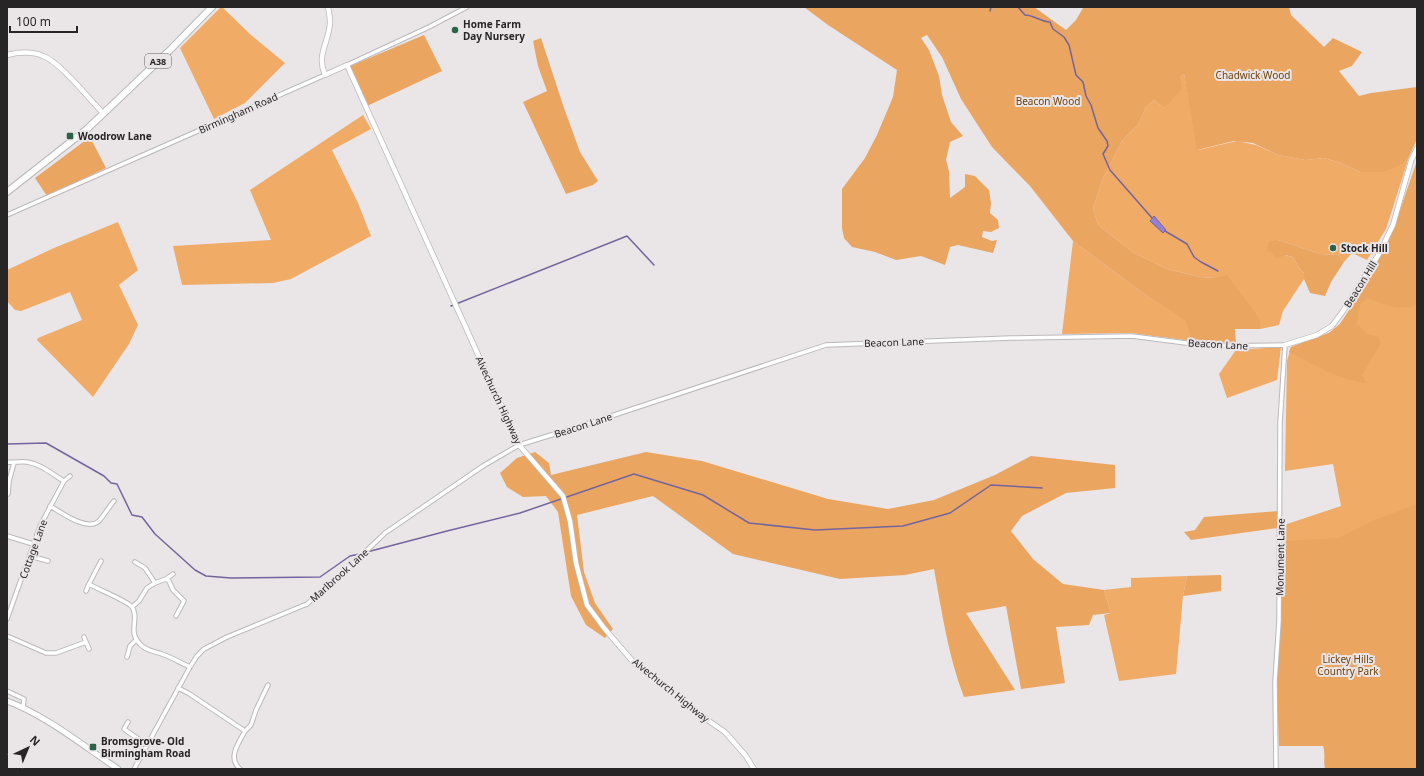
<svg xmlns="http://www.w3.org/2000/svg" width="1424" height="776" font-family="'Noto Sans',sans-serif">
<rect width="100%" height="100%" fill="#eae5e7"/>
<path fill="#f0ab67" d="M221,7H222L251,35L285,63L245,103L214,119L180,48Z
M1184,74L1198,150L1237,141L1256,145L1278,155L1305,160L1324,158L1341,163L1360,172L1403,164L1409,157L1386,229L1367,260L1352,253L1344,262L1338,255L1320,254L1278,240L1271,252L1293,257L1299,268L1304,273V279L1283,311L1279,325L1260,329V319L1215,278L1200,277L1167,269L1134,253L1098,225L1093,208L1103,178L1122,141L1138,125L1146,107L1154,100L1164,108L1180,77Z
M363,115L371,129L332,150L358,203L371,236L291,279L273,283L182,285L173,246L271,240L250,190Z
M1417,161V769H1326L1324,745L1279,746L1277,682L1285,541L1284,525L1341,506L1333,464L1285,471L1287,361L1291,347L1329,333L1340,324L1360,294L1393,231Z
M118,222L138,270L119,285L138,325L129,344L93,397L37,340L38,338L82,320L70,292L21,311L15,310L7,301V270L54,248Z
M1073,241L1140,291L1187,321L1192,341L1131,333L1062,334Z
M1281,347L1277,380L1227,398L1219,374L1236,350Z
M1187,576L1183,596L1176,674L1119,681L1104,615L1111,613L1104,590L1131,587V578Z"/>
<path fill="#eaa561" d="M804,7H1034L1066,30L1076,20L1083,8L1094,7H1289L1291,15L1324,47L1333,38L1362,52L1352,66L1339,71L1359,96L1371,93L1417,87V139L1409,157L1403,164L1383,172H1360L1341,163L1324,158L1305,160L1278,155L1253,143L1234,141L1197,150L1184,74L1180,77L1182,89L1164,108L1154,100L1146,107L1138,125L1122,141L1103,178L1093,208L1098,225L1134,253L1167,269L1200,277L1215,278L1227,275L1260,319V329H1235L1236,343H1206L1192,341L1186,321L1140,291L1073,241L1030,186L992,147L961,99L942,57L927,35L921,38L929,50L939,76L942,95L951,122L963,136L950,142L946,160L949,171L950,198L965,187V174L975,176L989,190L991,203L990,213L998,220L999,228L991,232L983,231L982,237L992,241L997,240L993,253L958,245L950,247L945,265L921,256L896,260L875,252L852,247L844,238L842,228V189L865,158L877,135L893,97L897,70L828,25Z
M424,35L442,71L367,106L348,67Z
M541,38L564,108L580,152L598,181L593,185L566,194L523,102L547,91L538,66L533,41Z
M90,137L106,168L47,196L35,178Z
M1417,161V305C1401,311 1384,305 1368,298L1361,303L1358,313L1357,324L1367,334L1378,337L1381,343L1362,375L1366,383C1339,380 1313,364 1289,352L1291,347L1329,333L1340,324L1360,294L1393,231Z
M1278,240L1320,254L1338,255L1344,262L1331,282L1325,296L1310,293L1304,279V273L1299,268L1293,257L1285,255L1276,259L1271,252L1267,251L1269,242Z
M535,452L549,463L551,475L646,452L702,461L828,499L888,509L934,500L995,475L1031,456L1115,465V488L1066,493L1022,516L1011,531L1033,559L1063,584L1104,590L1111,613L1093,615L1089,625L1056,627L1065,683L1021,689L1006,606L966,613L1015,690L964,697C948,656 942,612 934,569L905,575L840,579L733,554L653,496L577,515L584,572L595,603L613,629L605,638L586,625L571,596L558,512L546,496L523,497L507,487L500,473L517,458Z
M1417,504V769H1325C1323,761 1326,754 1323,746H1279L1277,682L1285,541L1339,538L1372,521Z
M1278,511V528L1191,540L1184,532L1195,530L1204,517Z
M1221,575V591L1183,596L1187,576Z"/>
<path fill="#9581d1" stroke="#74659e" d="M1154,216L1166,230L1163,233L1150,221Z"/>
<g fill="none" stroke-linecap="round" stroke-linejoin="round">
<path stroke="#74659e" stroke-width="1.5" d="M1018,7L1025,15C1034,15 1041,22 1050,22L1053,29L1064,37L1069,45L1076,75L1083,82L1086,96L1091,105L1098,128L1107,141L1108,146L1103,154L1110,170L1152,218
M990,11L991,7
M1165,231L1187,244L1194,257L1201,262L1218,271
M451,306L627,236L654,265
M7,444L46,443L104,476L111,483L117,484L132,515L142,517L155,534L195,570L206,576L231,578L320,577L350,556L364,553
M367,552L447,531L520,513L634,474L703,495L749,523L815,530L903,526L950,513L991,485L1042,488"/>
<defs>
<path id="minor" d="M347,65L429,27L467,7
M7,215L325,75
M7,462C14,463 20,461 27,462C41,464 52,474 64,481
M8,494L9,481L14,463
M50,506C61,512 87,532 99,521C104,515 109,507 114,501
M7,536L33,544
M30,556L48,561
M101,561L89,584C97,589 128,601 132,607C140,619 127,631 140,644C146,651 154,651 162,654C171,657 181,663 190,667
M166,579L173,574
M155,583L166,579L169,581L173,590L184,601L176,616
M86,591L89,584
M132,607L139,601L147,588L155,583L145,568L135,562
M7,619L40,526L64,481L70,476
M7,636L46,653H56L86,642
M84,637L89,649
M127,657L130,646L136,640
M178,688L188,693L245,731C239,742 227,758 240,769
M7,691L24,699L23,707
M128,722L124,729L147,745
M245,731L251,725L256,710L268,685
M134,769L190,667L197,656L204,649L227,637L307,604L339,577L385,533L483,466L519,445L590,423L826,345L1011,338L1132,336L1209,346L1285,345L1280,423L1279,621L1275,681L1276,769"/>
<path id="tertiary" d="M328,7C329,12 330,18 330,23C329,42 316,55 325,75L347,65L519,445L563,496L570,521L576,563L587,605L604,628L635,664L706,719L725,732L746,756L754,769
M7,55C19,52 31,51 43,56C59,61 90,100 103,113
M1285,345L1317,335L1332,326L1343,311L1379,254L1393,225L1411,161L1417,148"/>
<path id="secondary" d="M7,701C47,716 82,745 118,769"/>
<path id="trunk" d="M7,192L87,129L168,52L212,7"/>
</defs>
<use href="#minor" stroke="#bdb8ba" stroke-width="5.5"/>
<use href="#tertiary" stroke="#bdb8ba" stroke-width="6"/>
<use href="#secondary" stroke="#bdb8ba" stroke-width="7"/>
<use href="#trunk" stroke="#bdb8ba" stroke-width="8"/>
<use href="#minor" stroke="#fff" stroke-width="3.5"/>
<use href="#tertiary" stroke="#fff" stroke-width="4.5"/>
<use href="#secondary" stroke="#fff" stroke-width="5"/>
<use href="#trunk" stroke="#fff" stroke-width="6"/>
</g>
<g fill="#2b624a" stroke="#eae5e7" stroke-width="1.5">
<circle cx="455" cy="30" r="4"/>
<rect x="66" y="132" width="8" height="8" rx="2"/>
<circle cx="1333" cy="248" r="4"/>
<rect x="89" y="743" width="8" height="8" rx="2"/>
</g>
<g text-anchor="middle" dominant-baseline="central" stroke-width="4" stroke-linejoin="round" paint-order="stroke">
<rect fill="#eae5e7" stroke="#625f60" stroke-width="1" x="145" y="54" width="26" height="14" rx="3"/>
<g font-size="9" font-weight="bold" fill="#272526">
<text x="158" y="61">A38</text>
</g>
<g font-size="10" font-weight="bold" fill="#272526" stroke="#eae5e7" text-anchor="start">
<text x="463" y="24">Home Farm<tspan x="463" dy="12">Day Nursery</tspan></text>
<text x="78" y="136">Woodrow Lane</text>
<text x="1341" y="248">Stock Hill</text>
<text x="101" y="741">Bromsgrove- Old<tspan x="101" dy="12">Birmingham Road</tspan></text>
</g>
<g font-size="10" fill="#6e410b" stroke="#eae5e7">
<text x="1253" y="75">Chadwick Wood</text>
<text x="1048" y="101">Beacon Wood</text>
<text x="1348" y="659">Lickey Hills<tspan x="1348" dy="12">Country Park</tspan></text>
</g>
<g font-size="10" fill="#272526" stroke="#eae5e7">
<text transform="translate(238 113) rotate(-24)">Birmingham Road</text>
<text transform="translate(1360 284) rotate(-58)">Beacon Hill</text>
<text transform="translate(894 342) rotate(-2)">Beacon Lane</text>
<text transform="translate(1218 344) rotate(3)">Beacon Lane</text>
<text transform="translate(499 400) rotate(65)">Alvechurch Highway</text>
<text transform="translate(583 425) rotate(-18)">Beacon Lane</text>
<text transform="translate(33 549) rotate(-70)">Cottage Lane</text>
<text transform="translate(1280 557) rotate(-89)">Monument Lane</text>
<text transform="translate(339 575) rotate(-42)">Marlbrook Lane</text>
<text transform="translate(671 690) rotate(39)">Alvechurch Highway</text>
</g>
</g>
<rect width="1424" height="776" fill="none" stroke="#272526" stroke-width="16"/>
<g transform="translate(28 748) rotate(44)" stroke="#eae5e7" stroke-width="3" paint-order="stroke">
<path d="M0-3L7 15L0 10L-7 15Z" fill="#272526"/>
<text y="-6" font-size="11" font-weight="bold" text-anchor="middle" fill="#272526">N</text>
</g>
<path d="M10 26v6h67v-6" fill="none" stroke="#272526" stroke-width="2"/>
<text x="16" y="26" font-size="12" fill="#272526" stroke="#eae5e7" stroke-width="3" paint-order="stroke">100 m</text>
</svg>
